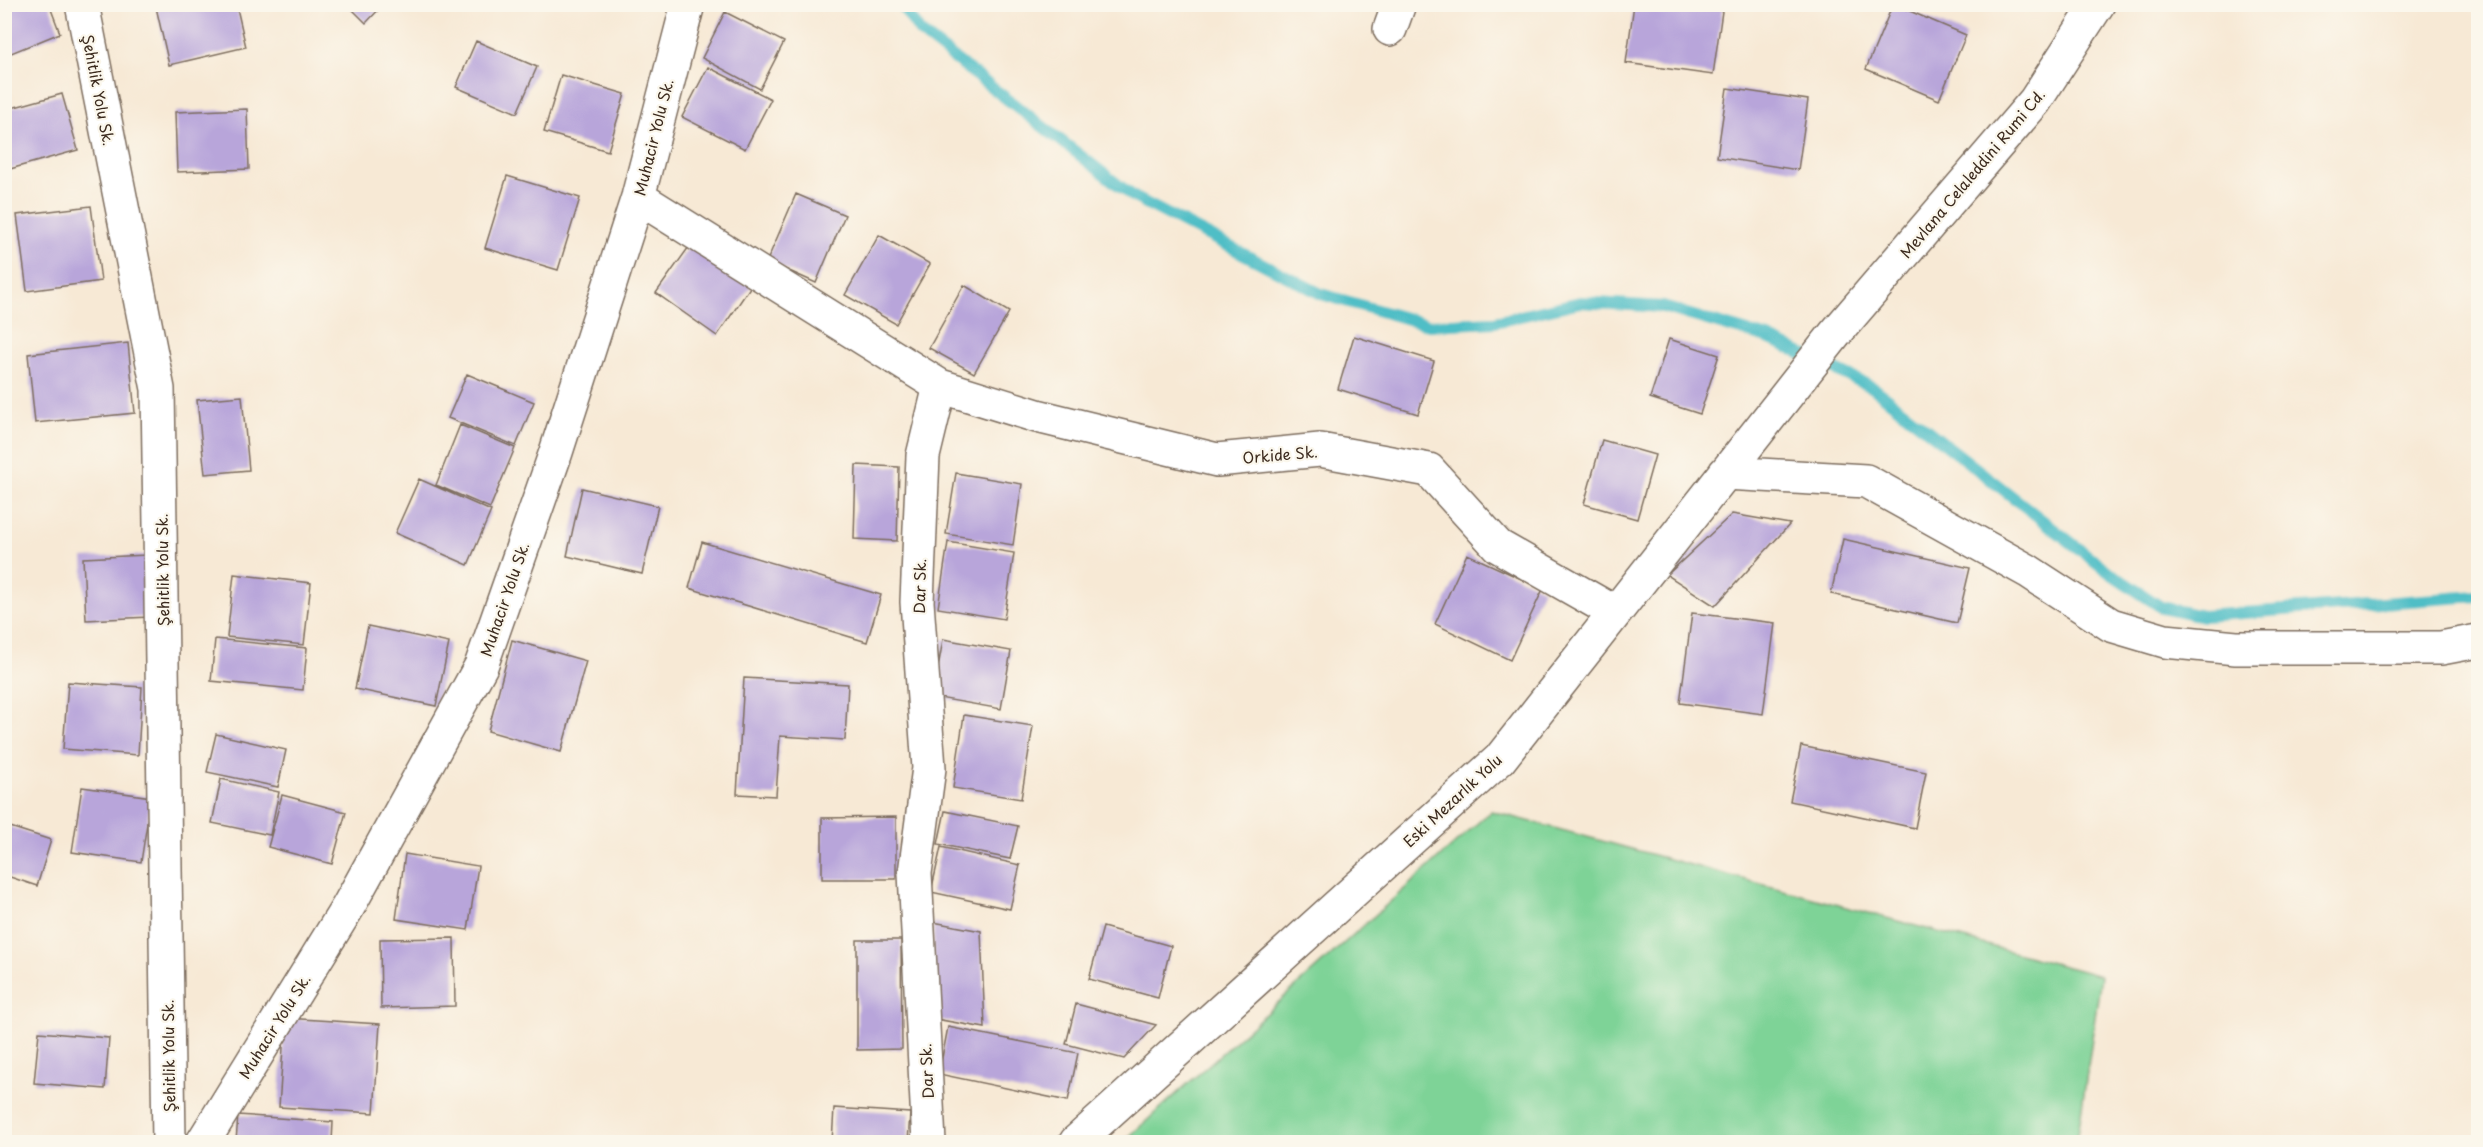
<svg xmlns="http://www.w3.org/2000/svg" width="2483" height="1147" font-family="'Playpen Sans',sans-serif">
<rect width="100%" height="100%" fill="#fbf7ec"/>
<filter id="ink" filterUnits="userSpaceOnUse"><feTurbulence type="fractalNoise" baseFrequency=".0167" numOctaves="2"/><feDisplacementMap in="SourceGraphic" scale="12" xChannelSelector="R" yChannelSelector="G"/><feConvolveMatrix kernelMatrix="1 2 1 2 8 2 1 2 1" color-interpolation-filters="sRGB"/></filter>
<filter id="wash" filterUnits="userSpaceOnUse"><feTurbulence type="fractalNoise" baseFrequency=".008" numOctaves="4" result="noise"/><feDisplacementMap in="SourceGraphic" scale="24" xChannelSelector="R" yChannelSelector="G"/><feGaussianBlur stdDeviation="1.35" result="paint"/><feColorMatrix in="noise" values="0 0 0 0 0 0 0 0 0 0 0 0 0 0 0 0 0 1.4 0 .05"/><feComposite in="paint" operator="in"/></filter>
<g filter="url(#wash)">
<rect width="100%" height="100%" fill="#f7e9d5"/>
<path fill="#7ed397" stroke="#5c7e5a" stroke-width="1.5" d="M1491,811L2101,976L2077,1142H1123Z"/>
<g fill="none" stroke-linecap="round" stroke-linejoin="round">
<path stroke="#50bec6" stroke-width="12" d="M901,4L920,32L1134,197L1321,294L1429,325L1495,322L1580,302L1663,307L1768,338L1872,387L2110,573L2161,607L2203,616L2478,596"/>
</g>
<g id="blocks">
<path fill="#b8a5da" d="M4,4H49L60,33L4,56Z
M166,4H236L246,47L169,65L156,7Z
M347,4H384L366,23Z
M1634,4H1723L1713,75L1626,63Z
M1893,4L1966,35L1939,100L1866,69Z
M725,12L784,42L760,89L702,58Z
M476,41L537,67L517,113L456,87Z
M708,67L771,99L745,149L682,117Z
M561,75L625,94L608,151L544,132Z
M1727,88L1808,100L1798,170L1717,157Z
M62,94L78,150L10,169L4,151V110Z
M247,109L249,169L177,172L175,112Z
M507,176L580,198L558,270L485,248Z
M796,194L845,215L816,283L767,261Z
M91,206L101,281L27,291L17,215Z
M879,235L930,264L896,324L845,295Z
M691,244L751,286L717,336L656,293Z
M964,285L1009,312L974,373L929,348Z
M1354,336L1434,361L1418,414L1338,389Z
M1669,339L1719,355L1700,414L1650,398Z
M128,343L135,413L35,423L28,354Z
M467,374L534,402L516,446L448,418Z
M242,396L249,470L205,474L197,400Z
M460,425L515,448L490,508L436,485Z
M1602,440L1655,455L1637,519L1584,504Z
M856,465L899,467L897,541L854,539Z
M956,473L1022,484L1013,545L946,534Z
M419,479L491,511L468,565L395,533Z
M582,488L658,506L642,574L567,556Z
M1732,514L1790,524L1715,606L1667,575Z
M1843,539L1970,568L1957,623L1831,594Z
M702,542L881,595L867,642L689,588Z
M948,542L1014,553L1004,619L938,608Z
M1467,554L1543,589L1510,660L1435,624Z
M147,555L150,617L86,620L83,558Z
M234,574L311,583L304,645L227,637Z
M1692,613L1775,623L1763,714L1680,703Z
M368,626L449,643L436,706L355,689Z
M215,639L307,648L303,690L211,681Z
M943,639L1011,651L1001,709L933,697Z
M512,640L586,661L561,752L488,731Z
M744,678L848,684L845,740L780,736L776,796L737,794Z
M68,682L142,687L138,755L63,749Z
M964,715L1033,726L1021,799L953,788Z
M216,734L286,750L278,787L207,772Z
M1801,746L1926,772L1915,828L1790,801Z
M221,779L279,792L270,835L212,823Z
M82,787L151,797L141,862L72,852Z
M282,795L346,812L332,864L268,847Z
M945,811L1018,826L1010,859L938,844Z
M896,817V879H822V818Z
M4,825L51,840L37,886L4,875Z
M941,847L1020,865L1010,909L931,892Z
M405,854L478,866L468,930L396,919Z
M933,922L981,931L985,1028L936,1019Z
M1103,927L1171,946L1158,998L1089,979Z
M454,938L455,1006L381,1008L380,939Z
M857,940H901L902,1049L857,1050Z
M1076,1004L1156,1025L1124,1059L1066,1044Z
M285,1018L380,1024L374,1113L279,1107Z
M948,1027L1078,1053L1068,1101L939,1074Z
M39,1032L109,1038L105,1089L34,1083Z
M834,1108L910,1113L908,1142H832Z
M238,1115L333,1122L332,1142H236Z"/>
</g>
</g>
<g filter="url(#ink)">
<use href="#blocks" fill-opacity="0" stroke="#7d6d5e" stroke-width="1.5"/>
<g fill="none" stroke-linecap="round" stroke-linejoin="round">
<defs>
<path id="minor" d="M82,4L158,389L169,1142
M1390,29L1399,4
M638,197L940,386L1037,416L1217,460L1320,450L1429,470L1498,546L1614,612
M1725,473L1866,481L2028,571L2111,625L2165,641L2236,648H2441L2478,641
M203,1142L348,907L481,666L556,452L638,197L688,4
M929,1142L915,873L929,768L917,602L923,456L940,386
M1076,1142L1500,759L1835,334L2035,101L2098,4"/>
</defs>
<use href="#minor" stroke="#7d6d5e" stroke-width="36"/>
<use href="#minor" stroke="#fff" stroke-width="33"/>
</g>
</g>
<g text-anchor="middle" dominant-baseline="central" stroke-width="4.5" stroke-linejoin="round" paint-order="stroke">
<g font-size="15" fill="#3b2a1e" stroke="#fbf7ec">
<text transform="translate(99 90) rotate(79)">Şehitlik Yolu Sk.</text>
<text transform="translate(653 137) rotate(-76)">Muhacir Yolu Sk.</text>
<text transform="translate(1972 173) rotate(-50)">Mevlana Celaleddini Rumi Cd.</text>
<text transform="translate(1280 454) rotate(-5)">Orkide Sk.</text>
<text transform="translate(162 570) rotate(-91)">Şehitlik Yolu Sk.</text>
<text transform="translate(919 586) rotate(-89)">Dar Sk.</text>
<text transform="translate(504 599) rotate(-71)">Muhacir Yolu Sk.</text>
<text transform="translate(1452 800) rotate(-43)">Eski Mezarlık Yolu</text>
<text transform="translate(274 1026) rotate(-58)">Muhacir Yolu Sk.</text>
<text transform="translate(168 1056) rotate(-91)">Şehitlik Yolu Sk.</text>
<text transform="translate(926 1071) rotate(-93)">Dar Sk.</text>
</g>
</g>
<rect width="2483" height="1147" fill="none" stroke="#fbf7ec" stroke-width="24"/>
</svg>
